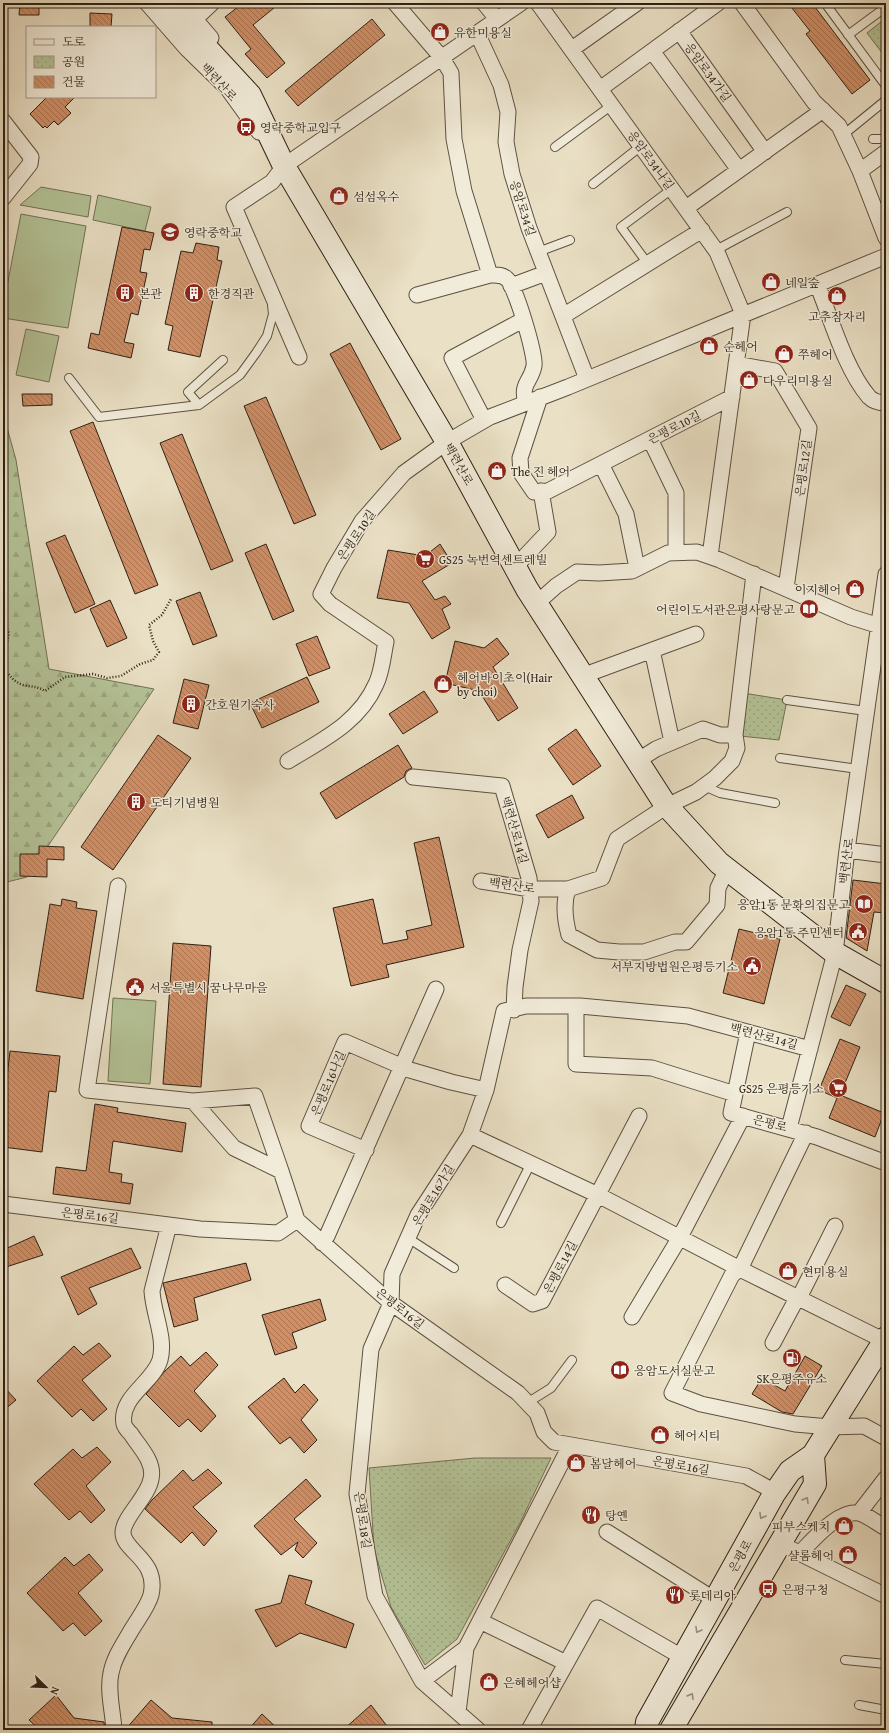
<svg xmlns="http://www.w3.org/2000/svg" width="889" height="1733" font-family="'Gentium Book Plus','Noto Serif KR',serif">
<defs>
<pattern id="forest-firs" width="22" height="20" patternUnits="userSpaceOnUse"><rect width="22" height="20" fill="#b4c397"/><path d="M5 1l3.5 6h-7zM16 11l3.5 6h-7z" fill="#9ba781"/></pattern>
<pattern id="park-dots" width="8" height="8" patternUnits="userSpaceOnUse"><rect width="8" height="8" fill="#b4c397"/><path d="M2 2h.1M6 6h.1" fill="none" stroke="#9ba781" stroke-width="1.8" stroke-linecap="round"/></pattern>
<pattern id="building-back-hatch" width="6" height="6" patternUnits="userSpaceOnUse"><rect width="6" height="6" fill="#d18f66"/><path d="M-1 5l2 2M0 0l6 6M5-1l2 2" fill="none" stroke="#aa7453"/></pattern>
</defs>
<rect width="100%" height="100%" fill="#eae0c5"/>
<filter id="stains"><feTurbulence type="fractalNoise" baseFrequency=".005" numOctaves="4"/><feColorMatrix values="0 0 0 0 .2 0 0 0 0 .09 0 0 0 0 .02 0 0 0 .5 -.17"/></filter>
<radialGradient id="worn" r=".72"><stop offset=".6" stop-color="#630" stop-opacity="0"/><stop offset="1" stop-color="#630" stop-opacity=".3"/></radialGradient>
<path fill="url(#forest-firs)" stroke="#717256" d="M3,413L16,460L49,669L154,689L27,877L3,883Z"/>
<path fill="url(#park-dots)" stroke="#717256" d="M886,18V58L867,33Z
M743,693L787,700L779,740L740,736Z
M475,1458H551L520,1523L457,1639L425,1665L391,1607L374,1549L369,1468Z"/>
<path fill="#b4c397" stroke="#717256" d="M41,187L91,196L88,217L20,205Z
M98,195L151,207L145,231L93,220Z
M21,214L86,226L68,328L3,318V307Z
M26,329L59,336L49,382L16,375Z
M113,998L156,1001L150,1084L108,1081Z"/>
<path fill="url(#building-back-hatch)" stroke="#2e2114" d="M20,3H39V15H19Z
M243,3H280L253,25L285,63L267,78L245,54L251,49L225,17Z
M788,3H812L870,80L852,94L806,34L810,31Z
M90,13L112,14L111,27H90Z
M372,19L385,35L298,106L285,91Z
M47,97H75L65,107L71,113L58,125L54,121L47,128L45,126L43,128L30,114Z
M122,227L154,233L150,250L144,249L140,272L147,273L138,315L131,313L124,342L134,344L131,358L88,348L91,333L99,335Z
M196,243L219,247L217,260L222,261L200,357L168,350L173,326L165,324L181,251L193,253Z
M350,343L401,439L381,450L330,354Z
M22,394H52V405L23,406Z
M266,397L316,515L294,524L244,406Z
M93,422L158,585L135,594L70,431Z
M182,434L233,561L211,570L160,443Z
M65,535L95,604L75,613L46,543Z
M266,544L294,611L273,620L245,553Z
M440,544L452,563L422,581L435,600L445,596L451,604L442,609L450,628L432,639L409,603L377,598L388,550L425,556Z
M200,592L217,636L193,645L176,601Z
M110,600L127,638L107,647L90,609Z
M317,636L330,668L309,676L296,644Z
M497,638L509,654L493,667L518,708L498,721L479,691L445,683L455,641L484,648Z
M307,677L319,702L262,728L250,703Z
M184,679L209,685L198,729L173,723Z
M424,691L438,712L403,734L389,714Z
M576,729L601,766L573,785L548,749Z
M158,735L191,758L113,870L81,847Z
M398,745L412,768L406,771L404,777L336,819L320,793Z
M572,795L584,818L548,838L536,815Z
M439,837L464,947L386,965L389,977L351,986L333,908L373,899L383,944L408,939L406,931L432,925L414,843Z
M39,846L64,847V860L47,859V877L20,876V854H39Z
M853,880L886,884V913L874,912L867,951L846,938Z
M62,899L77,902L76,908L97,911L83,999L36,991L50,904L61,906Z
M739,929L780,939L764,1004L723,993Z
M173,943L211,946L201,1087L163,1084Z
M846,985L866,994L850,1026L831,1017Z
M840,1039L860,1047L840,1095L884,1113L875,1137L829,1118L837,1098L819,1090Z
M10,1051L60,1056L56,1092L49,1091L42,1152L3,1147V1113Z
M95,1104L118,1108L117,1112L186,1123L182,1152L113,1141L109,1172L122,1174L121,1182L133,1184L130,1204L53,1194L56,1167L86,1171Z
M34,1236L43,1255L3,1268V1250Z
M131,1248L141,1268L89,1288L97,1304L78,1315L61,1277Z
M246,1263L251,1280L194,1298L198,1320L174,1327L163,1283Z
M320,1299L326,1320L292,1333L297,1348L275,1355L262,1315Z
M99,1343L111,1356L82,1380L107,1409L93,1421L81,1409L72,1417L37,1381L74,1346L83,1355Z
M206,1352L218,1365L194,1391L216,1416L201,1432L188,1419L179,1427L146,1394L165,1371L181,1356L190,1366Z
M805,1356L822,1366L793,1414L782,1412L752,1394L762,1378L785,1391Z
M284,1378L295,1393L304,1384L318,1400L301,1420L317,1440L304,1453L290,1437L280,1444L248,1407Z
M3,1386L16,1400L3,1411Z
M97,1447L111,1462L86,1486L105,1510L91,1523L80,1511L69,1520L34,1484L73,1449L82,1458Z
M208,1469L222,1483L193,1507L217,1531L204,1546L192,1532L181,1543L145,1509L152,1500L183,1470L193,1481Z
M306,1479L321,1496L294,1519L317,1543L303,1558L295,1550L298,1542L281,1555L254,1526Z
M89,1554L103,1570L78,1593L102,1621L85,1636L73,1623L63,1631L27,1593L65,1557L74,1566Z
M289,1575L312,1581L305,1604L354,1624L346,1648L300,1633L276,1647L255,1610L281,1603Z
M56,1695L74,1718L104,1722L105,1730H40L29,1720Z
M151,1700L172,1718L212,1722V1730H125Z
M371,1705L390,1730H343Z
M262,1714L279,1730H248Z"/>
<g fill="none" stroke-linecap="round" stroke-linejoin="round">
<defs>
<path id="lane" d="M825,3L886,86
M848,35L886,7
M843,135L886,100
M873,139H883L886,137
M555,147L612,105
M593,184L641,146
M716,250L787,212
M538,252L570,240
M648,264L621,227L672,189
M69,378L99,417L199,405L240,375L256,353L267,336L273,314L272,305
M199,405L188,392L223,360
M787,700L866,711
M780,758L858,769
M704,786L720,793L775,803
M501,1223L531,1163
M408,1238L454,1268
M527,1403L551,1388L572,1360
M845,1660L886,1664
M859,1705L886,1710"/>
<path id="street" d="M147,3L187,49L228,89L259,132
M181,3L211,38
M395,3L442,58L451,73L454,139L464,191L490,275
M484,3L497,19
M538,3L717,252L743,314L710,556
M742,3L814,102L839,126L860,171L886,238
M195,19L212,3
M679,31L765,152
M477,33L501,85L508,112L506,142L512,174L529,228L587,379
M572,49L637,3
M652,51L739,170
M600,89L718,3
M3,121L31,157L30,164L3,198
M860,171L886,152
M686,208L823,110
M817,284C831,318 845,369 869,397C873,401 880,403 886,403
M511,286L546,273
M417,295L490,275C496,275 502,274 507,279C515,285 536,355 534,366C531,382 520,384 526,403
M563,316L702,230
M299,357L234,207L272,182L284,166L521,3
M736,364L775,371L809,428L786,588
M540,397L520,458L521,473L534,492L548,491L732,397
M484,420L452,358L523,320
M650,439L676,493V552
M601,464L626,514L637,568
M515,567L548,532L541,491
M536,604L556,586L577,572L599,573L632,571L668,553L697,552L720,560L851,617L886,628
M652,650L672,742
M582,676L696,634
M288,761C322,740 359,723 376,684C382,672 383,656 386,642L330,604L321,594L334,568L362,521L404,473L447,442L490,417L568,387L886,256
M637,761L656,749L703,729L720,735H735
M413,777L502,786L529,878L531,901L520,950L515,987L514,1010
M847,850L886,855
M481,881L530,889H568L602,878L617,839L667,806L696,792L715,778L732,761L737,748L735,735L754,574
M118,886L87,1090L193,1101L234,1148L281,1171L297,1220
M568,889C563,903 565,920 569,935L597,950L619,952H644L675,942H686L717,905L718,888L727,869
M576,1006V1064L652,1068L735,1094
M748,1032L731,1113L817,1137L886,1163
M193,1101L255,1096L281,1171
M789,1128L835,953L847,850L886,574
M806,1133L740,1269L732,1275L672,1393L701,1404L795,1424L830,1427L864,1426L886,1438
M470,1135L598,1195L740,1269L885,1341
M366,1150L309,1126L345,1042L410,1070L451,1082L486,1090
M3,1204L200,1229L278,1233L297,1220L391,1303L518,1393L537,1413L544,1432L554,1442L746,1476L766,1487L774,1494
M322,1243L327,1236L436,989
M505,1285L533,1304L542,1301L639,1116
M632,1317L680,1237L743,1116
M773,1343L797,1298L802,1292L835,1226
M859,1513L886,1478
M607,1532L715,1600
M781,1544L886,1596
M801,1552C814,1539 838,1510 859,1513C865,1514 880,1525 886,1528
M480,1621L566,1663
M422,1681L466,1648L570,1446
M458,1712L466,1648
M114,1730C113,1712 107,1690 111,1673C114,1657 124,1643 132,1629C138,1619 148,1606 151,1595C159,1559 122,1551 123,1532C124,1516 148,1497 151,1479C155,1462 140,1448 131,1434C129,1432 125,1428 124,1424C119,1397 153,1383 160,1360C166,1338 153,1313 152,1291L169,1225
M478,1730L422,1681L375,1596L357,1494L371,1349L391,1303L392,1274L418,1215L470,1135L486,1090L504,1011L526,1006H580L688,1016L810,1049
M529,1730L597,1608L682,1657"/>
<path id="secondary" d="M165,3L250,95L284,166L447,442L527,589L665,804L719,863L835,953L886,982
M646,1730L647,1722L774,1494L790,1471L813,1455L886,1338
M671,1730L815,1484L813,1455"/>
</defs>
<use href="#lane" stroke="#5d5140" stroke-width="10"/>
<use href="#street" stroke="#5d5140" stroke-width="17"/>
<use href="#secondary" stroke="#2e2114" stroke-width="24"/>
<path stroke="#2e2114" stroke-width="2.5" stroke-dasharray="1 2" stroke-linecap="butt" d="M3,621L9,633L3,660
M3,667C9,675 14,682 23,685C32,687 37,686 45,691L65,677L93,674L107,678L121,676L140,664L153,660L159,652L153,641L149,625L162,615L171,599"/>
<use href="#lane" stroke="#f1ebd9" stroke-width="8"/>
<use href="#street" stroke="#f1ebd9" stroke-width="15"/>
<use href="#secondary" stroke="#f1ebd9" stroke-width="22"/>
</g>
<defs><path id="oneway-chevron" d="M-2-3.5L2.5 0L-2 3.5" fill="none" stroke-width="1.6" stroke-linecap="round" stroke-linejoin="round"/></defs>
<g stroke="#999080">
<use href="#oneway-chevron" transform="translate(806 1500) rotate(-60)"/>
<use href="#oneway-chevron" transform="translate(762 1516) rotate(119)"/>
<use href="#oneway-chevron" transform="translate(698 1630) rotate(120)"/>
<use href="#oneway-chevron" transform="translate(691 1696) rotate(-60)"/>
</g>
<defs>
<symbol id="shop-disc" viewBox="-11 -11 22 22"><circle r="9.5" fill="#8f2418" stroke="#f1ebd9"/><path d="M-5-2.5h2.3a2.7 3.5 0 0 1 5.4 0H5L5.5 6h-11ZM-1.5-2.5h3a1.5 2.3 0 0 0-3 0Z" fill="#fff"/></symbol>
<symbol id="bus-disc" viewBox="-11 -11 22 22"><circle r="9.5" fill="#8f2418" stroke="#f1ebd9"/><path d="M-5-6H5V4H4V6H2V4H-2V6H-4V4H-5ZM-3.5-4V0h7V-4ZM-3.5 1.2v1.5H-2V1.2ZM2 1.2v1.5H3.5V1.2Z" fill="#fff"/></symbol>
<symbol id="school-disc" viewBox="-11 -11 22 22"><circle r="9.5" fill="#8f2418" stroke="#f1ebd9"/><path d="M0-5L7-2L0 1L-7-2ZM-4 1L0 2.5L4 1V4Q0 6-4 4Z" fill="#fff"/></symbol>
<symbol id="building-disc" viewBox="-11 -11 22 22"><circle r="9.5" fill="#8f2418" stroke="#f1ebd9"/><path d="M-4-6H4V6H1V3H-1V6H-4ZM-2.5-4.3h1.7v1.8h-1.7ZM.8-4.3h1.7v1.8H.8ZM-2.5-1h1.7V.8h-1.7ZM.8-1h1.7V.8H.8Z" fill="#fff"/></symbol>
<symbol id="supermarket-disc" viewBox="-11 -11 22 22"><circle r="9.5" fill="#8f2418" stroke="#f1ebd9"/><path d="M-6-5.5h2.5l.6 2H6L4.5 2H-2.5L-4.4-4H-6ZM-1.5 3.2a1.3 1.3 0 1 0 .1 0ZM3 3.2a1.3 1.3 0 1 0 .1 0Z" fill="#fff"/></symbol>
<symbol id="library-disc" viewBox="-11 -11 22 22"><circle r="9.5" fill="#8f2418" stroke="#f1ebd9"/><path d="M-6-4Q-3-5.5-.7-3.5V5Q-3 3-6 4ZM6-4Q3-5.5 .7-3.5V5Q3 3 6 4Z" fill="#fff"/></symbol>
<symbol id="civic-disc" viewBox="-11 -11 22 22"><circle r="9.5" fill="#8f2418" stroke="#f1ebd9"/><path d="M-.6-6.5H3V-4.5H.6V-3L4-1V1h2V6H-6V1h2V-1L-.6-3ZM-1.2 2.5V6h2.4V2.5Z" fill="#fff"/></symbol>
<symbol id="fuel-disc" viewBox="-11 -11 22 22"><circle r="9.5" fill="#8f2418" stroke="#f1ebd9"/><path d="M-5.5-6h7V0h2V4h1.3V-2.5L3-4.5l.8-.8L6-3V5H2.5V1h-1V6h-7ZM-4.2-4.7v3.2H.2V-4.7Z" fill="#fff"/></symbol>
<symbol id="restaurant-disc" viewBox="-11 -11 22 22"><circle r="9.5" fill="#8f2418" stroke="#f1ebd9"/><path d="M-5-6h1v4h1v-4h1v4h1v-4h1v5L-1.5 .5V6h-2V.5L-5-1ZM5-6V6H3V1.5H1.5Q1.5-4 5-6Z" fill="#fff"/></symbol>
</defs>
<g fill-rule="evenodd">
<use href="#shop-disc" x="429" y="21" width="22" height="22"/>
<use href="#bus-disc" x="235" y="116" width="22" height="22"/>
<use href="#shop-disc" x="328" y="185" width="22" height="22"/>
<use href="#school-disc" x="159" y="221" width="22" height="22"/>
<use href="#shop-disc" x="760" y="271" width="22" height="22"/>
<use href="#building-disc" x="114" y="282" width="22" height="22"/>
<use href="#building-disc" x="183" y="282" width="22" height="22"/>
<use href="#shop-disc" x="826" y="285" width="22" height="22"/>
<use href="#shop-disc" x="698" y="335" width="22" height="22"/>
<use href="#shop-disc" x="773" y="343" width="22" height="22"/>
<use href="#shop-disc" x="738" y="369" width="22" height="22"/>
<use href="#shop-disc" x="486" y="460" width="22" height="22"/>
<use href="#supermarket-disc" x="414" y="548" width="22" height="22"/>
<use href="#shop-disc" x="844" y="578" width="22" height="22"/>
<use href="#library-disc" x="798" y="598" width="22" height="22"/>
<use href="#shop-disc" x="432" y="673" width="22" height="22"/>
<use href="#building-disc" x="180" y="693" width="22" height="22"/>
<use href="#building-disc" x="125" y="791" width="22" height="22"/>
<use href="#library-disc" x="853" y="893" width="22" height="22"/>
<use href="#civic-disc" x="847" y="921" width="22" height="22"/>
<use href="#civic-disc" x="741" y="955" width="22" height="22"/>
<use href="#civic-disc" x="124" y="976" width="22" height="22"/>
<use href="#supermarket-disc" x="827" y="1077" width="22" height="22"/>
<use href="#shop-disc" x="777" y="1260" width="22" height="22"/>
<use href="#fuel-disc" x="781" y="1347" width="22" height="22"/>
<use href="#library-disc" x="609" y="1359" width="22" height="22"/>
<use href="#shop-disc" x="649" y="1424" width="22" height="22"/>
<use href="#shop-disc" x="565" y="1452" width="22" height="22"/>
<use href="#restaurant-disc" x="580" y="1504" width="22" height="22"/>
<use href="#shop-disc" x="833" y="1515" width="22" height="22"/>
<use href="#shop-disc" x="837" y="1544" width="22" height="22"/>
<use href="#bus-disc" x="757" y="1578" width="22" height="22"/>
<use href="#restaurant-disc" x="664" y="1584" width="22" height="22"/>
<use href="#shop-disc" x="478" y="1671" width="22" height="22"/>
</g>
<g text-anchor="middle" dominant-baseline="central" stroke-width="3" stroke-linejoin="round" paint-order="stroke">
<g font-size="12" fill="#2e2114" stroke="#f1ebd9" text-anchor="start">
<text x="454" y="32">유한미용실</text>
<text x="260" y="127">영락중학교입구</text>
<text x="353" y="196">섬섬옥수</text>
<text x="184" y="232">영락중학교</text>
<text x="785" y="282">네일숲</text>
<text x="139" y="293">본관</text>
<text x="208" y="293">한경직관</text>
<text x="837" y="316" text-anchor="middle">고추잠자리</text>
<text x="723" y="346">순헤어</text>
<text x="798" y="354">쭈헤어</text>
<text x="763" y="380">다우리미용실</text>
<text x="511" y="471">The 진 헤어</text>
<text x="439" y="559">GS25 녹번역센트레빌</text>
<text x="841" y="589" text-anchor="end">이지헤어</text>
<text x="795" y="609" text-anchor="end">어린이도서관은평사랑문고</text>
<text x="457" y="677">헤어바이초이(Hair<tspan x="457" dy="14">by choi)</tspan></text>
<text x="205" y="704">간호원기숙사</text>
<text x="150" y="802">도티기념병원</text>
<text x="850" y="904" text-anchor="end">응암1동 문화의집문고</text>
<text x="844" y="932" text-anchor="end">응암1동 주민센터</text>
<text x="738" y="966" text-anchor="end">서부지방법원은평등기소</text>
<text x="149" y="987">서울특별시 꿈나무마을</text>
<text x="824" y="1088" text-anchor="end">GS25 은평등기소</text>
<text x="802" y="1271">현미용실</text>
<text x="634" y="1370">응암도서실문고</text>
<text x="792" y="1378" text-anchor="middle">SK은평주유소</text>
<text x="674" y="1435">헤어시티</text>
<text x="590" y="1463">봄날헤어</text>
<text x="605" y="1515">탕옌</text>
<text x="830" y="1526" text-anchor="end">피부스케치</text>
<text x="834" y="1555" text-anchor="end">샬롬헤어</text>
<text x="782" y="1589">은평구청</text>
<text x="689" y="1595">롯데리아</text>
<text x="503" y="1682">은혜헤어샵</text>
</g>
<g font-size="12" fill="#2e2114" stroke="#f1ebd9">
<text transform="translate(708 72) rotate(54)">응암로34가길</text>
<text transform="translate(219 82) rotate(47)">백련산로</text>
<text transform="translate(651 160) rotate(54)">응암로34나길</text>
<text transform="translate(523 208) rotate(72)">응암로34길</text>
<text transform="translate(674 427) rotate(-27)">은평로10길</text>
<text transform="translate(459 464) rotate(61)">백련산로</text>
<text transform="translate(803 468) rotate(-82)">은평로12길</text>
<text transform="translate(356 535) rotate(-56)">은평로10길</text>
<text transform="translate(515 830) rotate(74)">백련산로14길</text>
<text transform="translate(846 861) rotate(-83)">백련산로</text>
<text transform="translate(512 885) rotate(8)">백련산로</text>
<text transform="translate(764 1036) rotate(15)">백련산로14길</text>
<text transform="translate(328 1083) rotate(-67)">은평로16나길</text>
<text transform="translate(770 1123) rotate(15)">은평로</text>
<text transform="translate(433 1195) rotate(-59)">은평로16가길</text>
<text transform="translate(90 1215) rotate(7)">은평로16길</text>
<text transform="translate(560 1267) rotate(-62)">은평로14길</text>
<text transform="translate(400 1308) rotate(38)">은평로16길</text>
<text transform="translate(681 1465) rotate(10)">은평로16길</text>
<text transform="translate(363 1520) rotate(82)">은평로18길</text>
<text transform="translate(740 1556) rotate(-61)">은평로</text>
</g>
</g>
<rect width="889" height="1733" fill="none" stroke="#eae0c5" stroke-width="16"/>
<rect x="4" y="4" width="881" height="1725" fill="none" stroke="#2e2114" stroke-width="2"/>
<rect x="8" y="8" width="873" height="1717" fill="none" stroke="#2e2114"/>
<rect x="26" y="26" width="130" height="72" fill="#f1ebd9" stroke="#a39a8a"/>
<rect x="34" y="39" width="20" height="6" fill="#f1ebd9" stroke="#a39a8a"/>
<text x="62" y="46" font-size="12" fill="#2e2114">도로</text>
<rect x="34" y="56" width="20" height="12" fill="url(#park-dots)" stroke="#a39a8a"/>
<text x="62" y="66" font-size="12" fill="#2e2114">공원</text>
<rect x="34" y="76" width="20" height="12" fill="url(#building-back-hatch)" stroke="#a39a8a"/>
<text x="62" y="86" font-size="12" fill="#2e2114">건물</text>
<g transform="translate(46 1687) rotate(113)" stroke="#f1ebd9" stroke-width="3" paint-order="stroke">
<path d="M0-3L7 15L0 10L-7 15Z" fill="#2e2114"/>
<text y="-6" font-size="11" font-weight="bold" text-anchor="middle" fill="#2e2114">N</text>
</g>
<rect width="100%" height="100%" filter="url(#stains)"/>
<rect width="100%" height="100%" fill="url(#worn)"/>
</svg>
